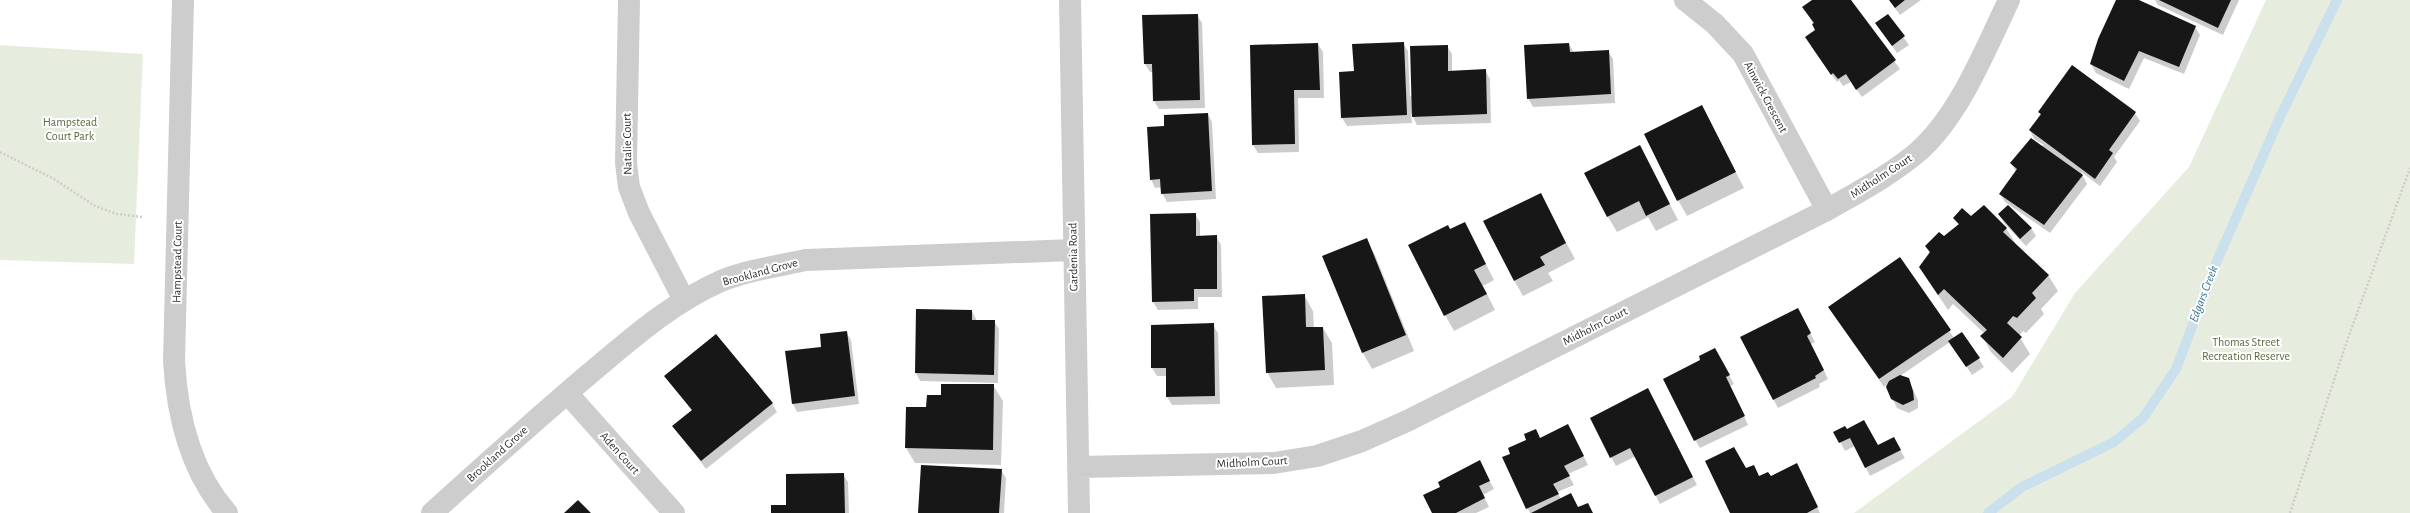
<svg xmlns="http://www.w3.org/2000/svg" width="2410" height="513" font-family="'Alegreya Sans',sans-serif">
<rect width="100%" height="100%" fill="#fff"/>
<path fill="#e7edde" d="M2266,0H2410V513H1854L2012,397L2075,293L2189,167Z
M0,45L143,54L134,264L0,260Z"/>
<path fill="#0003" d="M1814,0H1850L1900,69L1862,97L1851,82L1843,86L1839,80L1837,82L1811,46L1817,30L1808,15Z
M1889,0H1921L1900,15Z
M2117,0H2137L2195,27L2200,35L2184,74L2144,58L2129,89L2096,73L2091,64L2099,39Z
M2155,0H2239L2223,35L2158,5Z
M1197,15L1202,23L1205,108L1159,109L1154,101L1153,72H1150L1145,64Z
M1888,16L1909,45L1897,53L1876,23Z
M1403,43L1408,51L1410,97L1447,46L1452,54V72L1485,70L1490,79L1491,123L1417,125L1411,113L1412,123L1347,126L1342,118L1355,72Z
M1318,44L1323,52L1324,98H1298L1299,152L1258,153L1253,145Z
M1569,44L1574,53L1608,51L1613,59L1615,103L1533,107L1528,98Z
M1702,107L1744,188L1687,216L1678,200Z
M2039,112L2135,113L2140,121L2114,157L2117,162L2100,186L2081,172L2087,184L2050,233L2005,202L2000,194L2016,172L2011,163L2044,145L2034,139L2030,130L2041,115Z
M1208,114L1212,122L1216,199L1167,202L1162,193V187L1155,188L1151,179L1165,127Z
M1648,162L1678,220L1656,231L1648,217L1617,232L1608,217Z
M1540,194L1575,259L1548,273L1553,281L1523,296L1514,280Z
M1195,214L1200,222V237L1216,236L1221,245L1222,297H1198V309L1158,310L1153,302Z
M1999,215L2031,228L2036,236L2026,246L2004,223Z
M1971,217L2006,228L2016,244L2048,275L2058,291L2041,309L2044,314L2026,333L2023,331L2019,336L2030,354L2012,373L1991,352L1982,336L1984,333L1953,304L1948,310L1930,283V254L1926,246L1944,238L1959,226L1954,218Z
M1450,230L1473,239L1494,280L1483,286L1495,310L1454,331L1445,315Z
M1366,239L1375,255L1414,351L1372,369L1363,353L1324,256Z
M1900,259L1954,338L1962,333L1984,367L1972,375L1950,342L1900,376L1908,379L1918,400V408L1909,413L1897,408L1886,385L1884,387L1834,315Z
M1304,295L1313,311L1314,328H1323L1332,343L1334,385L1276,388L1267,372Z
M1797,309L1815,342L1811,344L1828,379L1819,384L1820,387L1778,408L1741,338Z
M972,311L977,321H994L999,329L998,383L920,381L916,373Z
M1213,325L1218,333L1220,404L1172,405L1167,397V376H1157L1152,368Z
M846,332L851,340L859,404L797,412L793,404L822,348Z
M1720,358L1734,384L1730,386L1748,425L1700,448L1695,440Z
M666,376L772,404L777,412L706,469L674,426L692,411Z
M993,385L1003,401L1001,465L915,463L906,448L927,408L942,396Z
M1653,398L1697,485L1660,504L1636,456L1616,466L1591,419Z
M1835,432L1877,446L1893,438L1905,458L1870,476L1855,446L1845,451Z
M1572,434L1588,465L1568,474L1574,485L1557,492L1561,499L1592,513H1530L1503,458L1540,439Z
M1753,466L1759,477H1771L1801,472L1820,513H1732Z
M1001,470L1006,478L1004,513H919Z
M1484,470L1494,489L1483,495L1489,507L1476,513H1433Z
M843,474L848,482L849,513H772Z"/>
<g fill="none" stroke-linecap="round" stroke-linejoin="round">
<path stroke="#cae1ed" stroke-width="10" d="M1988,513L2022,487L2114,442L2143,418L2176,369L2217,261L2280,117L2337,0"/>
</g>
<path fill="#171717" d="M1812,0H1851L1896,60L1856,90L1846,74L1838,79L1833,73L1831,75L1805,37L1815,30L1812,24L1814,23L1802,7Z
M1889,0H1905L1895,8Z
M2116,0H2139L2196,26L2179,67L2139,51L2124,81L2090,64L2098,39Z
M2159,0H2231L2218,28Z
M1198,14L1200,100L1153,101L1152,64H1144L1142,15Z
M1888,14L1905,36L1892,46L1875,23Z
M1404,42L1407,115L1341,118L1339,72L1354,71L1352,44Z
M1318,43L1320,90H1294L1295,144L1252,145L1250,45Z
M1569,43L1570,52L1609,50L1611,94L1527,99L1524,45Z
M1448,45V71L1486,69L1487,114L1412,117L1410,46Z
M2072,65L2136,112L2109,150L2113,153L2095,179L2029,130L2041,114L2038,112Z
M1702,105L1736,172L1677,201L1644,134Z
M1208,113L1212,191L1161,194L1160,179L1150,180L1147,127L1164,126V115Z
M2031,138L2083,175L2044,225L1999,194L2017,169L2010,163Z
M1640,145L1670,204L1646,216L1639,201L1607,217L1584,173Z
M1541,193L1566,243L1540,257L1545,265L1514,281L1483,221Z
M1984,205L2007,228L2003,232L2049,275L2032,293L2036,298L2017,318L2013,316L2007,323L2022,337L2003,358L1980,336L1987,330L1944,289L1938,295L1919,267L1930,252L1925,246L1939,232L1944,236L1959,224L1953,218L1962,208L1971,216Z
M2008,205L2032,228L2020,239L1998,214Z
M1196,213V236L1217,235V289H1194V301L1152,302L1150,214Z
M1465,222L1486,264L1474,270L1487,294L1444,316L1408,245L1448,225L1450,229Z
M1367,238L1406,335L1362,353L1322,256Z
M1900,257L1951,330L1879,379L1828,307Z
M1305,294L1306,327H1323L1325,370L1266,373L1262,296Z
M1798,308L1811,333L1807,336L1824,370L1815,376L1816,378L1773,400L1740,337Z
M916,309L972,310V320H995L994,375L915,373Z
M1214,323L1215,396L1166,397V368H1151V325Z
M847,331L855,396L792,404L785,351L821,347L820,334Z
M1962,332L1980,358L1966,367L1948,341Z
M716,334L773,403L701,461L672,426L692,410L664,376Z
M1715,348L1730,375L1726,377L1745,416L1694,441L1663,379L1700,360L1699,356Z
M1900,375L1909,378L1913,391L1914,400L1903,405L1891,399L1886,387L1889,381Z
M941,384H994L993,450L905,448L906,407H926L927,395H941Z
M1648,388L1693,477L1655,496L1630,448L1610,458L1590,418Z
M1864,420L1878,445L1894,437L1901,450L1865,468L1850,438L1839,443L1833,432L1845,426L1847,429Z
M1568,424L1584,456L1564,466L1570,476L1553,484L1559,494L1526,509L1502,457L1510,454L1508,448L1526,440L1524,434L1536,429L1540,438Z
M1734,447L1746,468L1754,465L1759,476L1768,472L1771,476L1797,463L1818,507L1807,513H1730L1705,461Z
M1480,460L1490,481L1479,486L1485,498L1456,513H1432L1423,495L1440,487L1438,482Z
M921,465L1002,469L999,513H918Z
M844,473L845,513H771V505H786V474Z
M1571,493L1578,507L1588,503L1593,513H1531Z
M578,500L591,513H564Z"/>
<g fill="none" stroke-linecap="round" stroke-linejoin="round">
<path stroke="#cdcdcd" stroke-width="2.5" stroke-dasharray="2 2" stroke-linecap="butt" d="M0,152L54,179L95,206L117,214L142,217
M2290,513L2347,341L2410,168"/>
<path stroke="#cdcdcd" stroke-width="22" d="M183,0L174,361C177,414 190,471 227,513
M629,0L626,163L629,187L639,213L684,300
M1070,0L1079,513
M1685,0L1715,24L1743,54L1827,210
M567,393L674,513
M1079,467L1274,463L1317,456L1362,441L1407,421L1827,210C1858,192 1891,175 1919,151C1960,114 1985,50 2009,0
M432,513C484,466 535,420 588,375C630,340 671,303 721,281C748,270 778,266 806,260L1073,250"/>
</g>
<g text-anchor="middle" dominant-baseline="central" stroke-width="4" stroke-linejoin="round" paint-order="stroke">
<g font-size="12" fill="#303030" stroke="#fff">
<text transform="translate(1766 97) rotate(62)">Ainwick Crescent</text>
<text transform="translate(627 144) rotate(-91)">Natalie Court</text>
<text transform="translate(1881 176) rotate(-33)">Midholm Court</text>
<text transform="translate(1073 257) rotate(-91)">Gardenia Road</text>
<text transform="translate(177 262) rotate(-89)">Hampstead Court</text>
<text transform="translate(760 272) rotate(-15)">Brookland Grove</text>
<text transform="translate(1595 326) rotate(-27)">Midholm Court</text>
<text transform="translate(620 453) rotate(48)">Aden Court</text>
<text transform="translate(497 454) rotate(-42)">Brookland Grove</text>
<text transform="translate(1252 462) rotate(-3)">Midholm Court</text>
</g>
<g font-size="12" fill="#556d3c" stroke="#fff">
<text x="70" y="122">Hampstead<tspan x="70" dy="14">Court Park</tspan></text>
<text x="2246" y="342">Thomas Street<tspan x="2246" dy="14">Recreation Reserve</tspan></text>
</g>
<g font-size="13" font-style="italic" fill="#3c7694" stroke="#fff">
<text transform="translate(2204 294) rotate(-69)">Edgars Creek</text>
</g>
</g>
</svg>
